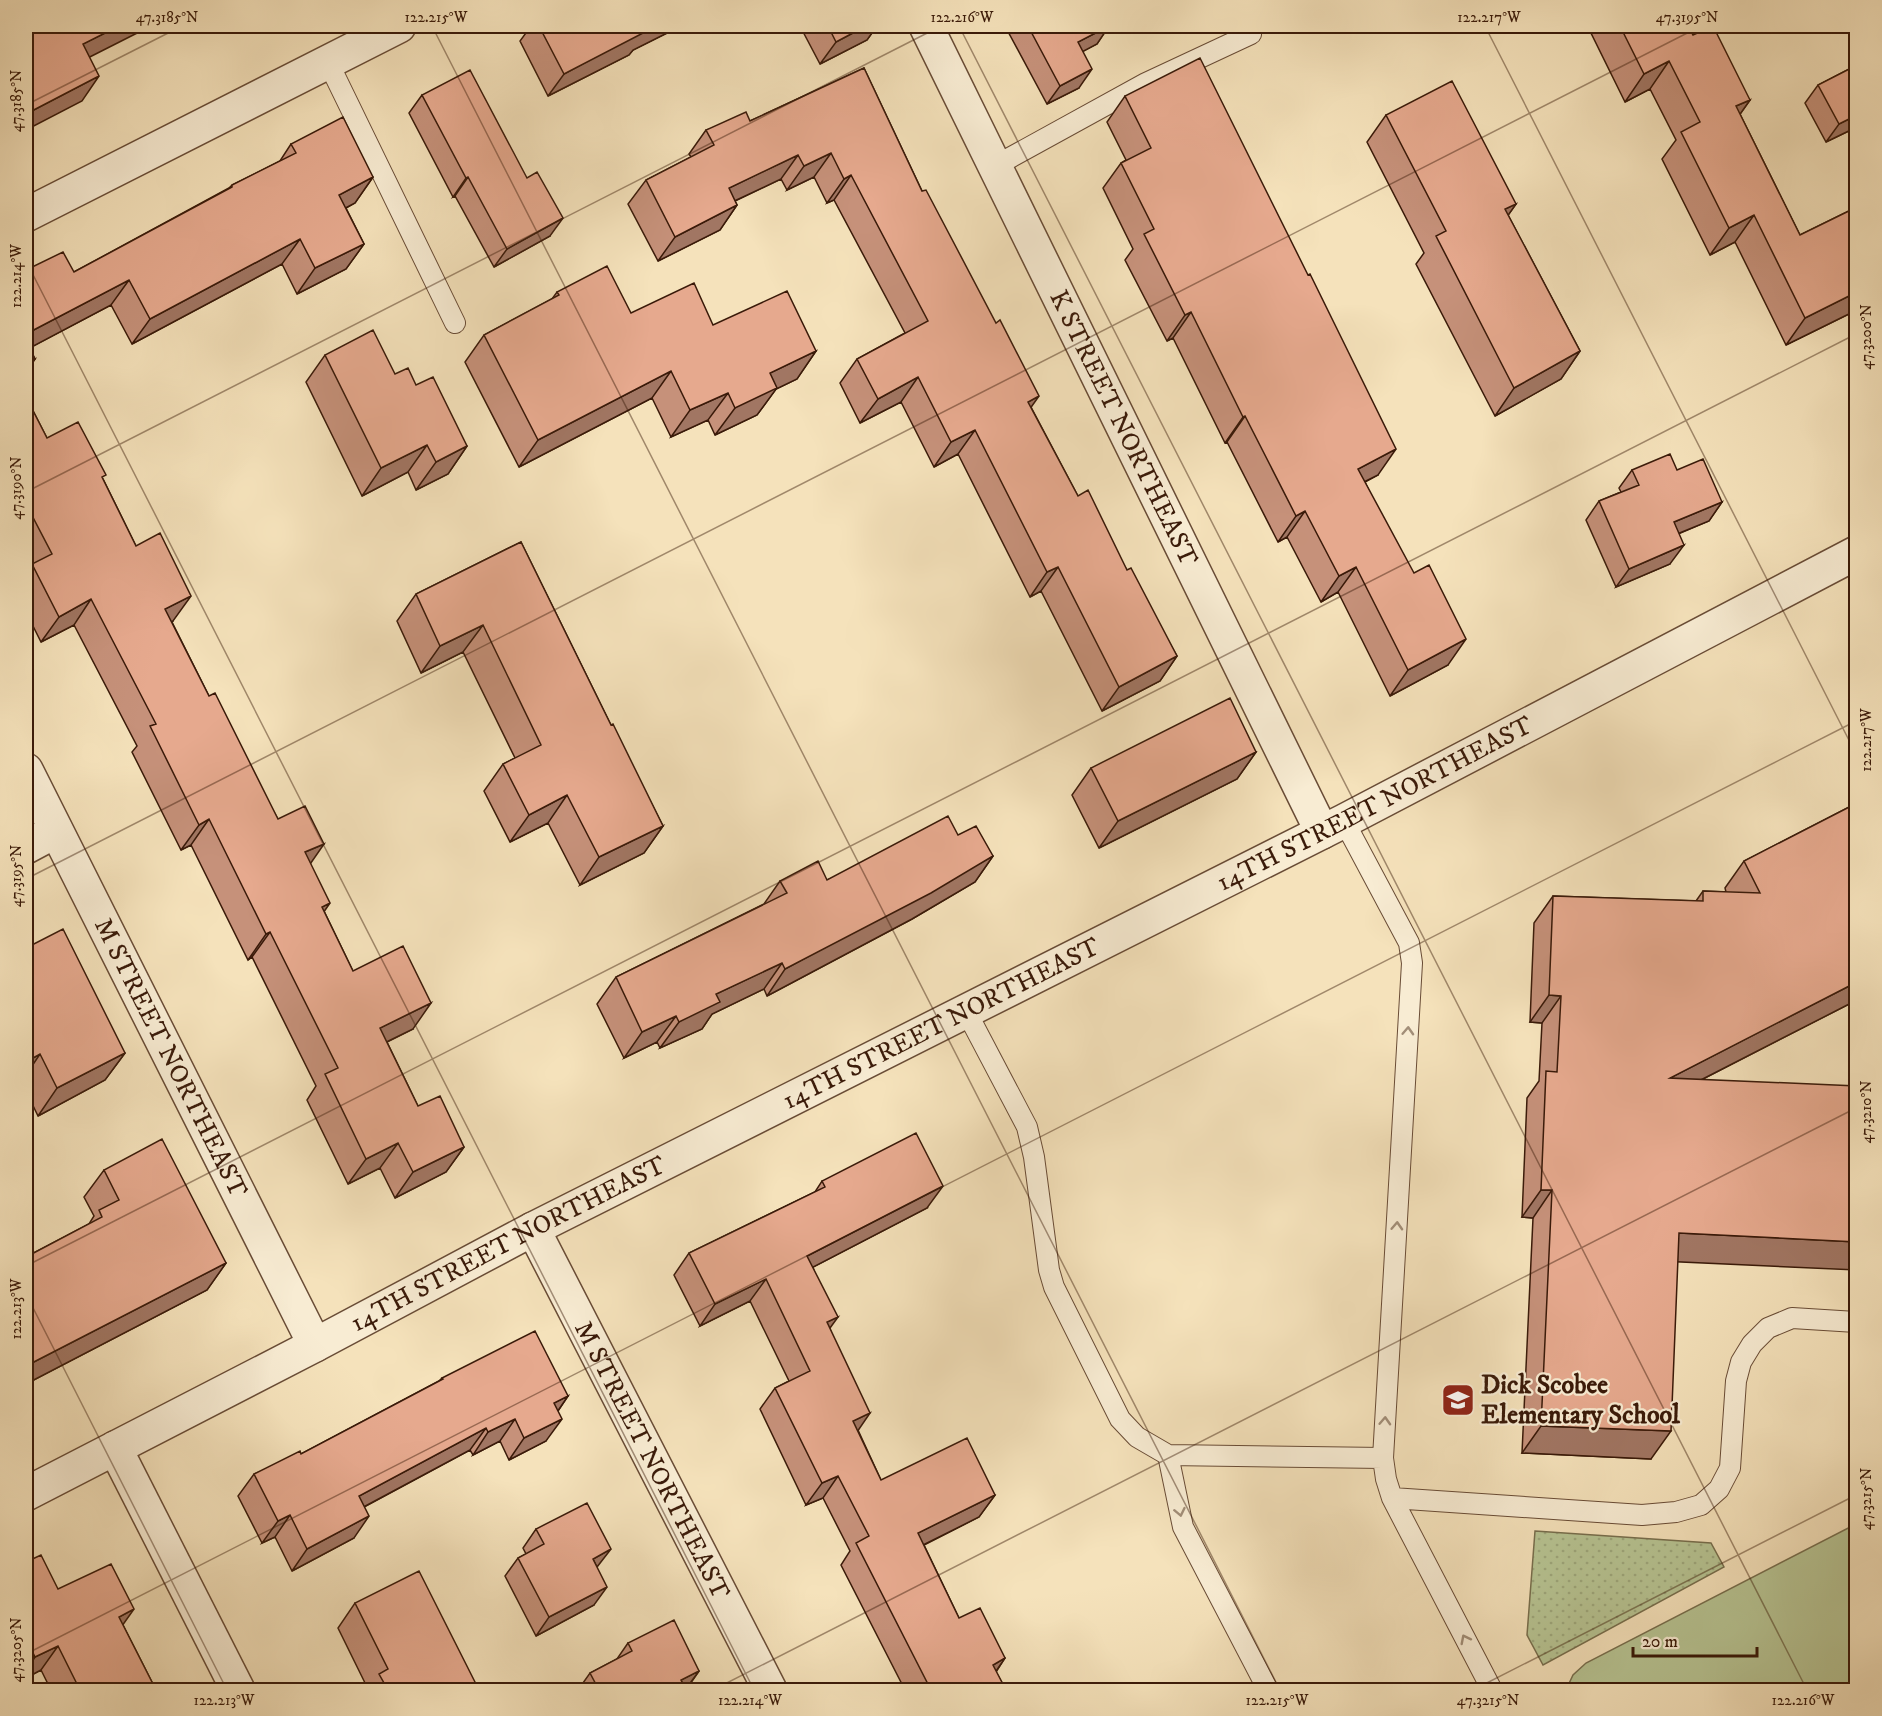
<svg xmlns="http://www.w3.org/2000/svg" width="1882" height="1716" font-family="'IM FELL DW Pica',serif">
<defs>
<pattern id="grass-dots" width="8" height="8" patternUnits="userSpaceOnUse" patternTransform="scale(1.5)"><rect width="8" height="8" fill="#b7c493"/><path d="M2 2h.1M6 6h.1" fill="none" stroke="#9ea87d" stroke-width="1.8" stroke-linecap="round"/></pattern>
</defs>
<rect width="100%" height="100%" fill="#f5e2bb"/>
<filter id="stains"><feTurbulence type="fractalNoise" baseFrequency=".00333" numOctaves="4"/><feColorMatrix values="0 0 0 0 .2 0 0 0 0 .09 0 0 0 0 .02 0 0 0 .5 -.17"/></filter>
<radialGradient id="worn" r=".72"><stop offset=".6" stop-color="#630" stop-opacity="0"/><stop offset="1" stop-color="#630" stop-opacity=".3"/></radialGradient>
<path fill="url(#grass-dots)" stroke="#786f4e" stroke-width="1.5" d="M1535,1531L1711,1543L1724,1567L1543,1665L1527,1635Z"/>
<path fill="#b7c493" stroke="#786f4e" stroke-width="1.5" d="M1856,1524V1690H1566L1573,1675L1586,1663Z"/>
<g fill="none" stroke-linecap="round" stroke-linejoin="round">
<defs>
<path id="service" d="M328,62L455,323
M995,166L1146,83L1251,34
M1344,821L1409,943L1412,963L1383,1458L1386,1479L1392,1498L1492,1690
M966,1011L1027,1127L1034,1157L1049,1270L1054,1287L1120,1419L1137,1437L1168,1455L1383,1458
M1168,1455L1183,1527L1268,1690
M1392,1498L1642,1515L1676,1512L1701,1505L1719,1489L1730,1468L1736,1381L1741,1362L1752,1344L1768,1328L1792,1318L1856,1322"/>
<g id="minor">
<path id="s1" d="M926,26L1322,832"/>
<path d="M26,215L399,26"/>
<path id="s2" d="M26,770L315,1345"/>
<path d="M26,847L56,831"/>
<path d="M115,1448L238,1690"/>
</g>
<g id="tertiary">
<path id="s3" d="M533,1229L770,1690"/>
<path id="s4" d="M26,1494L315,1345L533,1229L1344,821L1856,553"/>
</g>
</defs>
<use href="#service" stroke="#694c36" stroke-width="22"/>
<use href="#minor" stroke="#694c36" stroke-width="36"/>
<use href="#tertiary" stroke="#694c36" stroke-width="36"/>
<use href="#service" stroke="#f8ecd3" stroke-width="20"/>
<use href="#minor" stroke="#f8ecd3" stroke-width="33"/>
<use href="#tertiary" stroke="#f8ecd3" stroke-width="33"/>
</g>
<path fill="#c6917a" stroke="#3a1a09" stroke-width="1.5" d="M211,26H227L214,32Z
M531,26H681L633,50L629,55L548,96L520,41Z
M800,26H877L867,40L820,64Z
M1005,26H1109L1097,44L1083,51L1079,88L1047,104Z
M1594,26H1688L1693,35L1750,100L1740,114L1800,235L1857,207V310L1786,345L1735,242L1710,255L1662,159L1676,140L1650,89L1625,102L1590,31Z
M1857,65V127L1826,142L1805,103L1818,85Z
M864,68L922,191L1031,407L1078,496L1127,570L1177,656L1160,681L1102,711L1041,591L1030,597L958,454L934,467L901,402L860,423L840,383L857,359L905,333L834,200L827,203L814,177L787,190L781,179L735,201L737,205L720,230L658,261L628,204L646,180L691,157L689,154L706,130L750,121Z
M422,95L550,236L494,267L455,196L453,197L409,113Z
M1125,96L1378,475L1365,482L1448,665L1390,696L1338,592L1321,602L1287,537L1278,542L1227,442L1225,443L1173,338L1167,341L1125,260L1133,249L1103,188L1121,163L1126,160L1107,122Z
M1386,115L1516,204L1508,215L1580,351L1561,379L1495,416L1416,264L1424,253L1367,142Z
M291,144L373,177L355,203L346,208L364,244L346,269L297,294L282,264L132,344L111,305L29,348L35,359L26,372V270L74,272L229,188L232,185L280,161Z
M557,292L631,313L713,325L816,351L797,379L776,389L757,415L715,435L708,420L671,437L652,398L519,467L465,362L484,335L552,299Z
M325,355L395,374L416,385L467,446L448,474L416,490L408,472L362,496L306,382Z
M26,397L47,438L103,479L173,621L172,622L209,696L278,819L310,863L324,911L353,971L413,1029L387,1042L418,1106L464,1147L446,1172L395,1198L380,1168L348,1184L307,1100L316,1086L252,957L248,960L191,845L181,850L132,752L137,746L74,625L41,642L26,612V573L28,569L26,564Z
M1632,470H1677L1722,502L1709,521L1678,534L1670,564L1616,587L1586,520L1599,501L1621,492L1619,488Z
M521,542L611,725L663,826L644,853L580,885L548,823L510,842L484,791L503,764L515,758L463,652L421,673L397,621L416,594Z
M1256,752L1237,779L1099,848L1072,795L1091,768Z
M1857,803V1000L1701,1080L1651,1459L1522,1453L1533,1218L1522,1217L1527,1098L1539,1081L1542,1023L1530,1022L1534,923L1553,896L1696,901L1703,891L1726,892L1725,888L1744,861Z
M958,835L993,856L975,882L912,919L767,996L764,989L712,1014L702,1029L660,1048L657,1042L624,1058L597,1004L616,977L764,904L780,881L827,880Z
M26,948L125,1053L105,1080L38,1116L26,1091Z
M104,1170L226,1263L207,1290L26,1384V1257L89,1224L94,1216L84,1197Z
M822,1181L927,1208L813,1267L858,1430L881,1480L995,1495L979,1517L924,1545L959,1618L1005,1658L996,1672L1006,1690H905L841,1565L850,1551L823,1498L806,1505L760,1409L775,1388L789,1381L750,1301L700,1326L674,1275L689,1253L815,1192Z
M442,1378L568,1396L558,1411L546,1441L509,1460L500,1441L473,1455L470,1450L364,1507L354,1538L292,1571L275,1537L262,1543L238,1496L254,1474L301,1454L439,1381Z
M536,1529L597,1567L594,1605L536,1636L505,1576L518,1558L526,1554L523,1548Z
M26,1562L58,1589L123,1625L156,1690H51L41,1670L26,1678Z
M355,1603L479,1690H367L368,1689L338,1628Z
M628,1643L699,1671L686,1690H578L590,1673L617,1659Z"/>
<path fill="#a17663" stroke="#3a1a09" stroke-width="1.5" d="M119,26H151L66,69L83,44Z
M219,26H227L214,32Z
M652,26H681L633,50L629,55L548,96L564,74Z
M866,26H877L867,40L820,64L836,42Z
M1109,26L1097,44L1065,61L1078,42Z
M1669,61L1650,89L1625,102L1644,74Z
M1092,69L1079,88L1047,104L1060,86Z
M99,76L82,101L26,130V114Z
M1750,100L1731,127L1736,106Z
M1857,115V127L1826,142L1839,124Z
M831,153L814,177L787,190L804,166Z
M798,155L781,179L711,212L729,188Z
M851,175L834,200L827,203L844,179Z
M373,177L355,203L321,221L339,195Z
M468,177L455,196L453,197L466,178Z
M1516,204L1497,231L1505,209Z
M737,205L720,230L658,261L675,237Z
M1754,215L1735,242L1710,255L1729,228Z
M563,218L550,236L494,267L507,249Z
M300,239L282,264L132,344L150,319Z
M364,244L346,269L297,294L315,268Z
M129,280L111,305L26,350V334Z
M1857,292V310L1786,345L1805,318Z
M1191,312L1173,338L1167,341L1185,315Z
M816,351L797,379L776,389L757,415L715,435L735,408L770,373Z
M1580,351L1561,379L1495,416L1514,388Z
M35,359L26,372V363Z
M671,371L652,398L519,467L538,440Z
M918,377L901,402L860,423L878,399Z
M728,393L708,420L671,437L690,410Z
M1039,396L1022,420L1028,402Z
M1245,416L1227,442L1225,443L1243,417Z
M975,430L958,454L934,467L951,442Z
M427,445L408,472L362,496L381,468Z
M467,446L448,474L416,490L436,462Z
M1396,449L1378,475L1340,494L1358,469Z
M1722,502L1709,521L1660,541L1674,522Z
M1305,511L1287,537L1278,542L1296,516Z
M1684,545L1670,564L1616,587L1629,569Z
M1058,567L1041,591L1030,597L1047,572Z
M1356,567L1338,592L1321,602L1339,576Z
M191,596L173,621L147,634L165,609Z
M91,599L74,625L41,642L59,617Z
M483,625L463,652L421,673L440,646Z
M1466,639L1448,665L1390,696L1408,670Z
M1177,656L1160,681L1102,711L1119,687Z
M1256,752L1237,779L1099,848L1118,821Z
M567,795L548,823L510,842L529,815Z
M209,819L191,845L181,850L199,825Z
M663,826L644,853L580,885L599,857Z
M324,844L306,870L305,852Z
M993,856L975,882L912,919L767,996L785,969Z
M330,903L312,929L322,907Z
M270,932L252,957L248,960L266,934Z
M782,963L764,989L712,1014L702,1029L660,1048L679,1022L716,994Z
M1857,982V1000L1650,1106L1670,1078Z
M1549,995L1561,996L1542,1023L1530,1022Z
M431,1003L413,1029L362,1054L380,1028Z
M676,1016L657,1042L624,1058L642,1032Z
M125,1053L105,1080L38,1116L57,1088Z
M40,1054L26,1075V1062Z
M398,1143L380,1168L348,1184L366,1159Z
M464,1147L446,1172L395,1198L413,1172Z
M943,1186L927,1208L792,1278L807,1256Z
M1541,1190H1552L1533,1218L1522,1217Z
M1679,1233L1857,1242V1270L1660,1261Z
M226,1263L207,1290L26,1384V1366Z
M766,1279L750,1301L700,1326L715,1304Z
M838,1317L822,1339L827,1322Z
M568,1396L553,1418L554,1403Z
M870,1413L855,1435L853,1421Z
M515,1419L500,1441L473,1455L488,1432Z
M562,1419L546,1441L509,1460L524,1438Z
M1541,1426L1671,1431L1651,1459L1522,1453Z
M486,1428L470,1450L343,1518L359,1496Z
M838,1476L823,1498L806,1505L822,1483Z
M995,1495L979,1517L903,1555L918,1533Z
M290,1515L275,1537L262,1543L278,1521Z
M369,1516L354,1538L292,1571L307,1549Z
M611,1549L597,1567L593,1559Z
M607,1587L594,1605L536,1636L549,1617Z
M134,1609L117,1633L119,1617Z
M58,1646L41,1670L26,1678V1671L35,1657Z
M1005,1658L990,1680L993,1665Z
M699,1671L685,1690L681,1680Z"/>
<path fill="#e6a98e" stroke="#3a1a09" stroke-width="1.5" d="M26,26H119L83,44L99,76L26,114Z
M539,26H652L643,30L645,32L564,74Z
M828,26H866L836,42Z
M1028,26H1109L1078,42L1092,69L1060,86Z
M1620,26H1688L1693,35L1713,26L1750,100L1736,106L1800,235L1857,207V292L1805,318L1754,215L1729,228L1681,132L1700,122L1669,61L1644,74Z
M1200,58L1308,275L1310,274L1396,449L1358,469L1414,573L1429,565L1466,639L1408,670L1356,567L1339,576L1305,511L1296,516L1245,416L1243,417L1191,312L1185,315L1144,234L1154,229L1121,163L1151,148L1125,96Z
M1857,65V115L1839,124L1818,85Z
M864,68L922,191L926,190L996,323L1000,320L1039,396L1028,402L1078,496L1088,490L1127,570L1131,568L1177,656L1119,687L1058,567L1047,572L975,430L951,442L918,377L878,399L857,359L928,321L851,175L844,179L831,153L804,166L798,155L729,188L737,205L675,237L646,180L714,145L706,130L746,112L750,121Z
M470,70L527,178L537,172L563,218L507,249L468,177L466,178L422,95Z
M1452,81L1516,204L1505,209L1580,351L1514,388L1436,236L1446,231L1386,115Z
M343,117L373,177L339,195L364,244L315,268L300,239L150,319L129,280L26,334V270L63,252L74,272L232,187V185L296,153L291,144Z
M607,266L631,313L694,283L713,325L787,291L816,351L770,373L777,388L735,408L728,393L690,410L671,371L538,440L484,335L559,295L557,292Z
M373,330L395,374L408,368L416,385L433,377L467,446L436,462L427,445L381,468L325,355Z
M26,340L35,359L26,363Z
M26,397L47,438L78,422L106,475L102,477L136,546L160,533L191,596L165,609L209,696L215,693L278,819L305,806L324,844L305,852L330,903L322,907L353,971L403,946L431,1003L380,1028L418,1106L440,1096L464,1147L413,1172L398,1143L366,1159L325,1074L338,1068L270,932L266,934L209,819L199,825L150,726L156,724L91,599L59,617L32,564L52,554L26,504Z
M1670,454L1677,470L1703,459L1722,502L1674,522L1684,545L1629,569L1599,501L1639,485L1632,470Z
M521,542L611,725L613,724L663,826L599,857L567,795L529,815L503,764L541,745L483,625L440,646L416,594Z
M1230,698L1256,752L1118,821L1091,768Z
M1857,803V982L1670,1078L1857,1086V1242L1679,1233L1671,1431L1541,1426L1552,1190H1541L1546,1071L1557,1072L1561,996L1549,995L1553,896L1703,901V891L1760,893L1744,861Z
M948,816L958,835L976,826L993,856L931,893L785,969L782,963L716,994L720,1002L679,1022L676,1016L642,1032L616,977L787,893L780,881L818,861L827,880Z
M63,929L125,1053L57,1088L40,1054L26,1062V948Z
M916,1133L943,1186L807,1256L838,1317L827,1322L870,1413L853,1421L881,1480L967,1438L995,1495L918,1533L959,1618L980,1608L1005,1658L993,1665L1006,1690H931L856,1543L869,1536L838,1476L822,1483L775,1388L810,1371L766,1279L715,1304L689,1253L825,1187L822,1181Z
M162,1139L226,1263L26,1366V1298L33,1294L26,1278V1257L102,1217L99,1210L119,1200L104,1170Z
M535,1331L568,1396L554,1403L562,1419L524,1438L515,1419L488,1432L486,1428L359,1496L369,1516L307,1549L290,1515L278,1521L254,1474L300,1451L301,1454L443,1379L442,1378Z
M587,1503L611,1549L593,1559L607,1587L549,1617L518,1558L544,1544L536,1529Z
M41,1555L58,1589L111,1564L134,1609L119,1617L156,1690H80L58,1646L35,1657L26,1638V1562Z
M419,1571L479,1690H388L379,1674L388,1669L355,1603Z
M674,1620L699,1671L681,1680L686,1690H599L590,1673L632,1651L628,1643Z"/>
<defs><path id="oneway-chevron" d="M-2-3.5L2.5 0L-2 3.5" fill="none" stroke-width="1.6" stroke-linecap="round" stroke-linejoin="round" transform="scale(1.5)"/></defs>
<g stroke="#a28e78">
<use href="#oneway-chevron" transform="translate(1408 1031) rotate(-87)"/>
<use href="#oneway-chevron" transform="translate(1397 1226) rotate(-87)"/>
<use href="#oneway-chevron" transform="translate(1385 1421) rotate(-87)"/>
<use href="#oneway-chevron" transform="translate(1180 1512) rotate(78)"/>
<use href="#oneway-chevron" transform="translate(1465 1639) rotate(-117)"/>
</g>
<path fill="none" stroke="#3a1a09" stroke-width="1.5" stroke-opacity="0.45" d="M432,26L1280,1690M959,26L1807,1690M1485,26L1856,754M26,105L182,26M26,261L754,1690M26,492L941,26M26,879L1701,26M26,1266L1856,334M26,1294L227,1690M26,1654L1856,721M713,1690L1856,1108M1473,1690L1856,1495"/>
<defs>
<symbol id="school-square" viewBox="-11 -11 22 22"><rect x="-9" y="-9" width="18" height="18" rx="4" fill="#8f2418" stroke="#f8ecd3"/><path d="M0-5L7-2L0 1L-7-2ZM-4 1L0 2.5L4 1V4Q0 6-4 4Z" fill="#fff"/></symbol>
</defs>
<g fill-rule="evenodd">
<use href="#school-square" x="1439" y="1381" width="38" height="38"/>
</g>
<g text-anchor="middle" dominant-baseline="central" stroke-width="4.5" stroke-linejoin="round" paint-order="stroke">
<g font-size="26" fill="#3a1a09" stroke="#f8ecd3">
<text stroke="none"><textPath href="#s1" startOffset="448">K STREET NORTHEAST</textPath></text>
<text stroke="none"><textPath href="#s4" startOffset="1515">14TH STREET NORTHEAST</textPath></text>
<text stroke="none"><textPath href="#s4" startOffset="1029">14TH STREET NORTHEAST</textPath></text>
<text stroke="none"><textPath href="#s2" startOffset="322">M STREET NORTHEAST</textPath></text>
<text stroke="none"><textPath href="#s4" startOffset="543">14TH STREET NORTHEAST</textPath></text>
<text stroke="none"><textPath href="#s3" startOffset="260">M STREET NORTHEAST</textPath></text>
</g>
<g font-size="26" font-weight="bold" fill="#3a1a09" stroke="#f8ecd3" text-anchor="start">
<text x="1481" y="1385">Dick Scobee<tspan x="1481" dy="30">Elementary School</tspan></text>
</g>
</g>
<rect width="1882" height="1716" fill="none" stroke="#f5e2bb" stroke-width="66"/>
<path d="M1633 1647v9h124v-9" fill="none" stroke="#3a1a09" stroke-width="3"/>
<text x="1642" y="1647" font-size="18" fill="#3a1a09" stroke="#f8ecd3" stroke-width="4.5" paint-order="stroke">20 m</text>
<rect x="33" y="33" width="1816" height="1650" fill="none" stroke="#3a1a09" stroke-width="2"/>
<g font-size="15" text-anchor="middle" fill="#3a1a09">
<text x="167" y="22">47.3185°N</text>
<text x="436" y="22">122.215°W</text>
<text x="962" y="22">122.216°W</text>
<text x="1489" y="22">122.217°W</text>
<text x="1687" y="22">47.3195°N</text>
<text transform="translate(16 101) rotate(-90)" y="5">47.3185°N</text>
<text transform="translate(16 276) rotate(-90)" y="5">122.214°W</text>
<text transform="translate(1866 337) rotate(-90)" y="5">47.3200°N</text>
<text transform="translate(16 488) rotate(-90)" y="5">47.3190°N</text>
<text transform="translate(1866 740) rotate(-90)" y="5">122.217°W</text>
<text transform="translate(16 876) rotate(-90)" y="5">47.3195°N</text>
<text transform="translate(1866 1112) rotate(-90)" y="5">47.3210°N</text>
<text transform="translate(16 1309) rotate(-90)" y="5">122.213°W</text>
<text transform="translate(1866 1499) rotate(-90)" y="5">47.3215°N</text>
<text transform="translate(16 1650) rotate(-90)" y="5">47.3205°N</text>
<text x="224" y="1705">122.213°W</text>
<text x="750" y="1705">122.214°W</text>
<text x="1277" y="1705">122.215°W</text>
<text x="1488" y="1705">47.3215°N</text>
<text x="1803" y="1705">122.216°W</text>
</g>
<rect width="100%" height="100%" filter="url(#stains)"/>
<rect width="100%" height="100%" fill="url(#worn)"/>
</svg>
